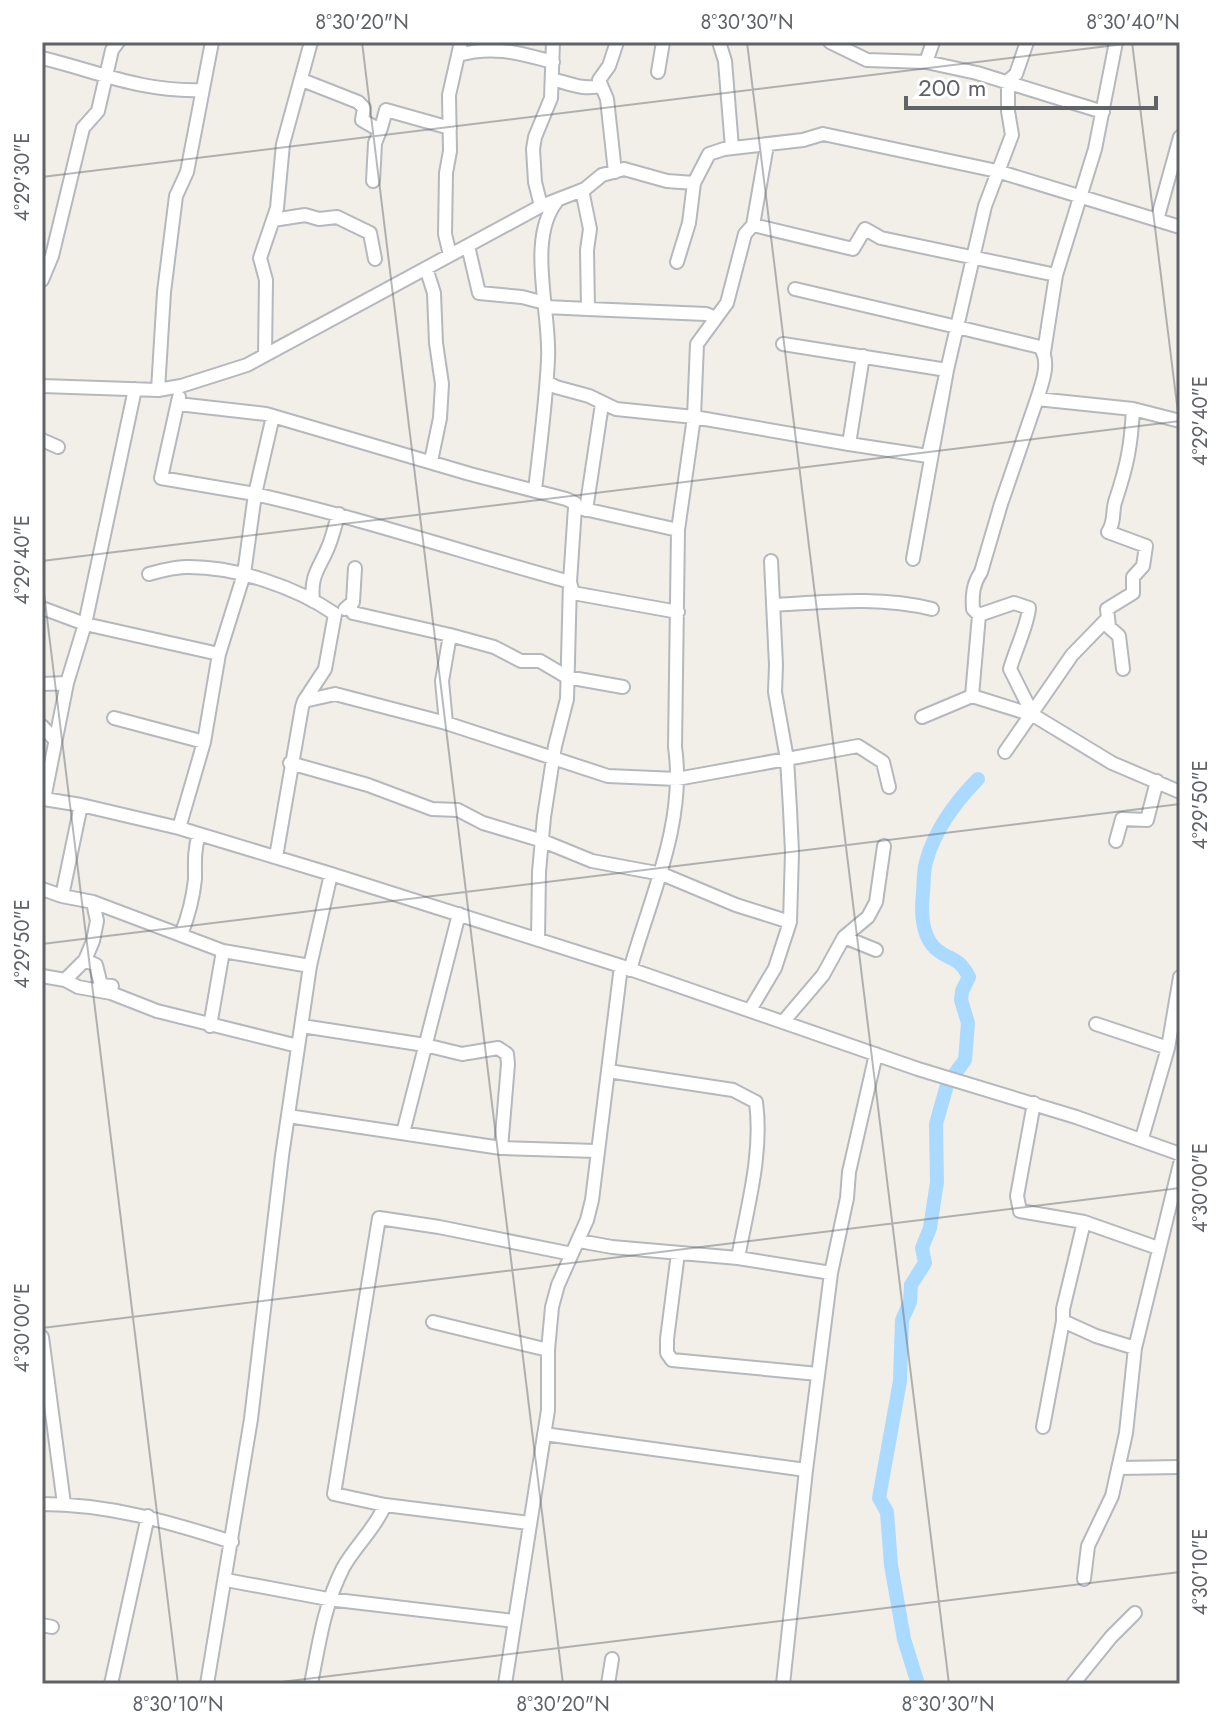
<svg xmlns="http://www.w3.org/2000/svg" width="1222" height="1726" font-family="Jost,sans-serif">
<rect width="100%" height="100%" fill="#f1efe8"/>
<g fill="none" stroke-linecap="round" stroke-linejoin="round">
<path stroke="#aadaff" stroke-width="14" d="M956,1072L965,1060L968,1023L961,1000L962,991L969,977C958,954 946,961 933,946C921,932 921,911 923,893C924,883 923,872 926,862C934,831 956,801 978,779
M918,1684L904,1639L891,1565L887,1512L879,1498L900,1381L902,1320L910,1302L911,1285L925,1263L922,1248L930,1228L937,1182L936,1124L947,1085"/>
<defs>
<path id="minor" d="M719,42L725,61L732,148
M830,42L867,60L926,62L977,73L1103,112
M458,55C493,45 519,53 553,62
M42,58C100,72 140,92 202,90
M926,62L933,42
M658,72L663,42
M552,79C571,84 582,90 601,86
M302,80L358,102L364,108L362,120L374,127L381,128L386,110L450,128
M615,172L607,99L599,80L609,66L617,42
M373,181L375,143L381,128
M582,190L590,229L587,250L588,309L706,314L716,318
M541,206L535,182L533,149L535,137L551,98L553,42
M273,220L305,215L319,219L337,217L370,233L375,259
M1157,220L1180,137
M753,225L767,145
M468,246L479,293L522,297L545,303
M450,255L445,234L446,173L450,151L449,95L461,42
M677,262L689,223L694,183L709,154L724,149L803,140L823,134L997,171L1180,227
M426,268L434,293L436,343L442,384L440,418L431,461
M42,280L52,256L83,128L98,111L112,50L118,42
M795,289L957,327L985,206L1012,135L1008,111V81L1016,74L1027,42
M546,307L588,309
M783,344L947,370L957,327L1040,347C1051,362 1042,383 1037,399L1133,409L1180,421
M1044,352L1056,275L1095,149L1116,42
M265,355L266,280L260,258L277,208L283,144L311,42
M547,382L556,387L589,396L616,409L694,417L697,344L727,303L745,234L753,225L853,249L865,229L881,238L1056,275
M42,386L158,390L181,386L247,365L541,206L585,189L602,175L624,169L667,181L694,183
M135,389L85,624L67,683L44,799L81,805L179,828L331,874L621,966L918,1069L1076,1117L1180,1154
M158,390L164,292L176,196L187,172L212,42
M179,397L161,478L255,494L244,574L219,654L204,742L179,828
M178,404L266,414L470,474L566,499L575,503V507L678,530L694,417L849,444L863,356
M273,416L255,494C361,518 465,553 570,582L575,507
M42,440L58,447
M849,444L928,456L947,370L913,559
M535,490C540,446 546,403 548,359C551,314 526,239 557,201
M586,510L602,404
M149,574C160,571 174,567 186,567C234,566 296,587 335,614L325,669L304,701
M570,582L573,593L678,612
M313,601C310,574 320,568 329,545C333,535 335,524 339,514
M773,605C827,602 880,596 932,609
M350,606L353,613L450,635L442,681L446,723
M42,608L85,624L219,654
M345,609L353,602L355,568
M979,615L1014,603L1029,608C1028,624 1015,651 1010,669L1033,715L1112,763L1180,792
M450,635L494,647L521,661H540L567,677L623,687
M1123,669L1119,636L1109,627L1107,609L1133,593V577L1143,566L1146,546L1108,532C1115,522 1112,513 1115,502C1127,466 1131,447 1133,409
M42,684L67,683
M1033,715L972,696L979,615L973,609C972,595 973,584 981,572L1001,504L1037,399
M922,717L972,696
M114,718L204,742
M42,726L55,740
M1005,752L1072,655L1107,619
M290,763L368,785L432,809L458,810L483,823L543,841L592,861L662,874L736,905L790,922
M81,805L62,896L93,902L223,951L310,966
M1116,841L1122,819L1147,820L1157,781
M276,857L302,707L304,701L335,694L446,723L608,776L677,779L858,746L883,762L889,787
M42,889L62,896
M181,935C188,917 193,899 195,879C195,863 194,850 199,834
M844,937L868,917L876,902L884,846
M538,940L539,872L544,817L555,746L567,699L570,582
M85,960L96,965L101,985L112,986
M630,970C650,898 686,823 675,747L678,530
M42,976L65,980L85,960L93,941L97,921L93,902
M65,980L78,987L111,993L157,1011L298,1046
M750,1010L775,968L790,922L792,852L790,809L787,759L775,692L776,665L771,561
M783,1022L823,975L844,937L876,950
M1096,1024L1168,1048
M210,1026L223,951
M302,1026L425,1045L462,1054L498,1048L507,1054L508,1064L501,1148
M608,1071L733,1090L756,1102C763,1154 747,1208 738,1258
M1034,1103L1017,1196L1020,1211L1084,1222L1158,1248
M288,1116L501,1148L596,1151
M403,1133L459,914
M1142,1138L1168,1048L1180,977
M1084,1222L1063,1309V1321L1096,1336L1135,1348
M579,1241L612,1247L738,1258L831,1273
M678,1253L667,1339V1353L672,1360L818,1374
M433,1322L548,1350
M42,1337L64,1504
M1043,1427L1063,1321
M544,1434L806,1470
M1118,1468L1180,1467
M42,1504C108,1504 170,1522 232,1542
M385,1505L529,1523
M1084,1579L1088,1546L1112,1496L1126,1433L1135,1348L1180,1164
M226,1580L328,1599L514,1621
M42,1625L52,1627
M111,1684L148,1516
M207,1684L251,1419L282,1156L310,966L331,874
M311,1684C319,1644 324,1605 343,1568C355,1546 375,1529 385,1505L334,1494L379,1218L439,1227L572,1254
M505,1684L548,1410V1350L552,1307L558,1285L587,1220L592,1200L621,966
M608,1684L612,1659
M783,1684L806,1470L831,1273L847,1198L849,1172L876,1054
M1073,1684L1111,1637L1135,1613"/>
</defs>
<use href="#minor" stroke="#b5b8bc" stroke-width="16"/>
<use href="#minor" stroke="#fff" stroke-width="12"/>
</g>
<path fill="none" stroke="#5f6368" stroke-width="2" stroke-opacity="0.45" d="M362,42L563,1684M747,42L949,1684M1132,42L1180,429M42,177L1141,42M42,561L1180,421M42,577L178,1684M42,944L1180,804M42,1328L1180,1188M265,1684L1180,1572"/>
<rect width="1222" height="1726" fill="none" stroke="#ffffff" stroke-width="88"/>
<path d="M906 96v12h250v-12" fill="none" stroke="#5f6368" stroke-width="4"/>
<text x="918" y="96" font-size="24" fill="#5f6368" stroke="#ffffff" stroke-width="6" paint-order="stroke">200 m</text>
<rect x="44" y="44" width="1134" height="1638" fill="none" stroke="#5f6368" stroke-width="3"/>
<g font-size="20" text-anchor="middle" fill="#5f6368">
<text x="362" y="29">8°30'20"N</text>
<text x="747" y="29">8°30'30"N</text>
<text x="1133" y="29">8°30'40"N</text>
<text transform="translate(22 177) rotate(-90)" y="7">4°29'30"E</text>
<text transform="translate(1200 421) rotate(-90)" y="7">4°29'40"E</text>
<text transform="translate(22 560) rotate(-90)" y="7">4°29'40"E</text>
<text transform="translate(1200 805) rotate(-90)" y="7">4°29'50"E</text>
<text transform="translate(22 944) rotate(-90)" y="7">4°29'50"E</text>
<text transform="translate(1200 1188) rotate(-90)" y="7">4°30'00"E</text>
<text transform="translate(22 1328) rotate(-90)" y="7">4°30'00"E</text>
<text transform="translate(1200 1572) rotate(-90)" y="7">4°30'10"E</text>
<text x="178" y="1711">8°30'10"N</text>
<text x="563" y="1711">8°30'20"N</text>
<text x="948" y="1711">8°30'30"N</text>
</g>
</svg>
